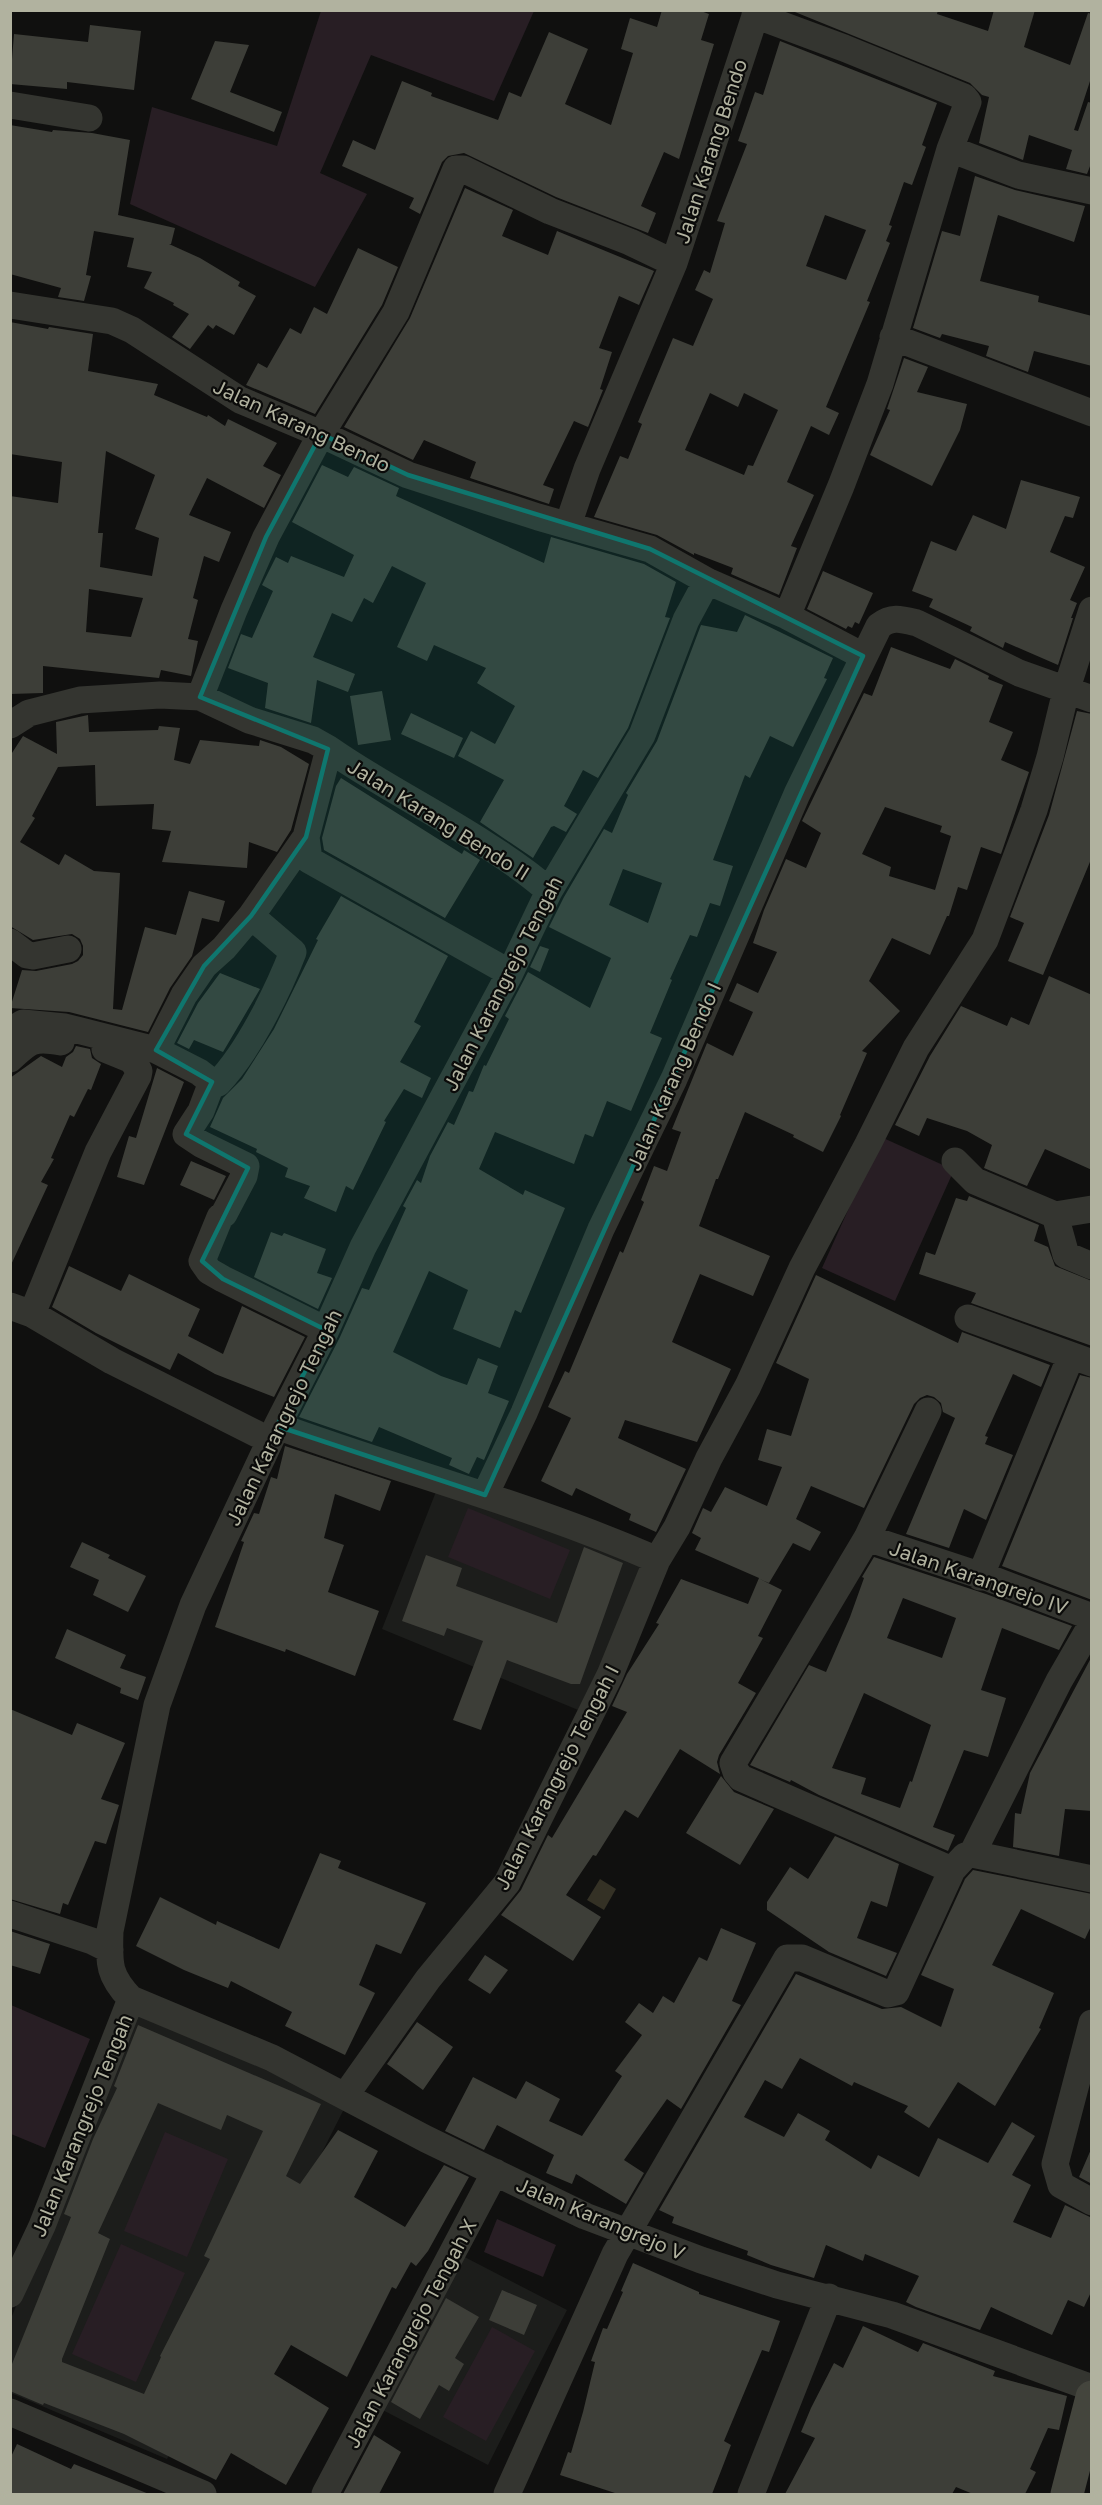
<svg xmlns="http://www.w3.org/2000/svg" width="1102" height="2505" font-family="'Golos Text',sans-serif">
<rect width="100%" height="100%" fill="#10100f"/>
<path fill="#1c1d1b" d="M439,1484L648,1562L583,1712L382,1629Z
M135,2009L345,2107L167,2459L11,2393L10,2321Z
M453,2251L567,2310L488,2465L375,2406Z"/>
<path fill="#281e24" d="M531,10L534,11L494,101L371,55L320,173L367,194L315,287L130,204L152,107L277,146L321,11Z
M881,1137L954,1170L895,1301L822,1268Z
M468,1508L570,1550L550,1599L448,1557Z
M11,2005L90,2039L45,2148L11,2134Z
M165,2132L228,2159L187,2257L124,2231Z
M497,2219L556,2245L543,2277L484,2252Z
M121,2244L185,2273L136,2382L72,2354Z
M492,2327L535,2351L486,2441L443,2417Z"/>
<path fill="#343125" d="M600,1879L616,1889L604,1910L587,1900Z"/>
<path fill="#3d3e38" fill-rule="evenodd" d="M662,10H698L709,14L701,40L714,44L679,159L664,152L641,206L656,213L648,233L556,197L464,153L448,156L442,162L420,214L409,208L414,198L342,166L353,140L375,150L402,81L432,93L431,96L498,120L509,92L521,97L549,32L588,49L565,104L611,125L633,53L621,49L630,18L657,27Z
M790,10H938L937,14L988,31L994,10H1035L1024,47L1070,65L1088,13L1092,14V75L1074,130L1078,131L1088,102L1092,103V161L1087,174L1066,169L1072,150L1029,135L1023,160L979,143L989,97L982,95L970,83Z
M90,25L141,31L134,90L67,82V89L10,84L14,34L88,42Z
M215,41L249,45L230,92L282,112L274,132L191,99Z
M780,41L937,103L922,145L926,147L912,185L904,182L889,225L892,226L886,241L890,243L867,301L870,302L826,407L839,413L829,435L811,426L787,482L814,495L791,546L797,548L779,595L731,574L733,568L694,553V555L657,535L594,517L620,456L628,459L642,424L638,422L673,338L693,346L713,299L695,290L704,270L710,273L725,223L717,221L747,144L738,141L755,92L763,95ZM825,215L866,230L846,280L806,266ZM710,393L738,407L744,393L778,410L753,466L748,465L744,475L685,450Z
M10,125L52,132L53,130L92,133L130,140L118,215L175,228L171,244H169L200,258L240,282L238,286L256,296L234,335L216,325L213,329L208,325L190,349L172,337L189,314L173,305L174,303L144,288L152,272L127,267L134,238L94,231L86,275L91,276L84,301L58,297L61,288L10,274Z
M975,176L1015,190L1085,206L1074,242L998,215L980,281L1039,296L1038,302L1092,316V366L1034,351L1028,372L986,356L989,346L942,334L940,338L913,328L942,231L960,236Z
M465,188L513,210L502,236L548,255L557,231L654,271L639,305L619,296L599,348L612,352L600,389L603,390L588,427L574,421L543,485L554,489L549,504L470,478L476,462L424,440L413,460L344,427L410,318Z
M358,248L398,267L382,305L315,414L246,385L258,363L267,368L290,328L301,334L314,307L327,314Z
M10,322L48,329L49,327L93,334L88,371L158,384L154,395L207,417L208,415L225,426L228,419L277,443L263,466L281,475L264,508L207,478L189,515L231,532L219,562L204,556L193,598L198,600L188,639L198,641L191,676L161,670L159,678L43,666V693L10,694V496L58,503L62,462L10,454ZM106,451L155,475L135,529L159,538L152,576L100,567L103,533H98ZM89,589L143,598L131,637L86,632Z
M904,358L928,367L917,392L967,404L960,430L932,486L870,455L890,410L887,409Z
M322,465L348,477L354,467L399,488L396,496L544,563L551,537L644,564L676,582L665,617L670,618L628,728L598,778L583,770L564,806L577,814L566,832L554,826L551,827L533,858L480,822L504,780L458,756L471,731L495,744L515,706L477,683L486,668L434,645L427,661L397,647L426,583L392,566L373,603L364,598L352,622L332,613L313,657L355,674L348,692L317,680L311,723L265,708L268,683L228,668L241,634L252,638L273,591L262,585L276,557L288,563L291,556L344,577L354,555L292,522Z
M1021,480L1080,497L1073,518L1065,516L1050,552L1085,567L1070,600L1077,603L1071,618H1073L1058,665L1005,642L1003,648L970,631L972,627L929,607L933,599L912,591L931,541L956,551L973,515L1006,529Z
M823,571L873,593L859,624L855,622L852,628L848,626L846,629L807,609Z
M745,615L833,658L824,678L827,679L793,747L770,736L750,778L745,775L713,860L733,866L720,906L710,903L697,937L690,935L670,979L672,980L650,1033L662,1038L631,1111L607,1101L593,1137L585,1134L574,1164L495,1132L479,1169L523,1195L525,1190L565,1208L521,1313L515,1310L500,1348L453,1329L468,1290L429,1271L393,1352L441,1376L467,1385L478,1358L498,1366L488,1393L509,1401L484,1460L477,1457L469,1474L449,1465L452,1458L379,1427L372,1442L299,1417L340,1337L362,1288L369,1290L406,1208L403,1206L417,1180L421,1183L430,1156L448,1122L454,1125L469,1091L473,1092L484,1065L486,1066L509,1019L505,1016L528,972L590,1008L611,958L549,927L564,897L604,829L612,833L628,795L626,793L657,741L701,625L737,632ZM623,869L662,883L648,923L609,905Z
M891,647L950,669L955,659L989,676L988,679L1003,685L989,722L1013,732L1001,760L1029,772L1001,854L981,847L967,890L958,887L949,916H947L930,955L892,938L869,981L900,1011L862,1051L867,1053L840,1115L841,1116L823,1152L793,1137L794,1135L745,1112L718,1179H716L699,1226L770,1256L753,1296L700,1274L672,1342L731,1369L697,1442L625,1420L618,1438L686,1469L656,1532L629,1520L631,1514L576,1488L572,1496L541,1481L571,1418L548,1407L565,1371L569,1373L620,1251L623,1253L644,1202L641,1200L654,1166L667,1171L681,1132L672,1129L707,1043L733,1056L753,1012L729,1001L737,983L758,993L777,952L753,943L764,910L786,859L806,868L821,833L802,821L864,693L872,696ZM885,807L942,826L940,832L951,836L935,890L889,876L891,867L862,854Z
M382,691L391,740L358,745L350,696Z
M1077,711L1092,714V857L1043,975L1008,961L1024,923L1010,917L1049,815Z
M411,713L463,738L454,758L401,734Z
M88,715L89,732L158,730L159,726L180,728L174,760L190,764L200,740L259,746L260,740L281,747L309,764L291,830L277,852L249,842L247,868L162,862L171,831L152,829L154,804L96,806L95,765L58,767L32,816L35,818L20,842L59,865L65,854L94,871L120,873L113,1009L122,1010L145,927L176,935L189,891L225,901L219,922L202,918L192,956L170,988L148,1032L69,1012L10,1008L22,970L36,971L72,964L78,961L83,955V946L80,939L72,934L33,940L10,926V756L23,736L57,754L56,722Z
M341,778L462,854L464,850L480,860L445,918L324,850L322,838L336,786Z
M341,896L448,956L414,1022L421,1026L400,1062L431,1078L422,1098L404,1089L384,1121L386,1122L353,1190L346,1186L336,1212L304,1198L310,1186L285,1177L288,1168L256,1152L257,1149L210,1127L223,1098L242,1079L274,1029L318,940L316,939Z
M540,946L549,949L540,972L530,967Z
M220,973L260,989L223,1052L194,1040L189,1049L177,1043L198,1003Z
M1049,976L1092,995V1170L1045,1149L1027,1186L984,1168L992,1145L967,1131L927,1118L919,1136L895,1125L930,1056L961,1006L1007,1026L1011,1017L1029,1025Z
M76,1046L90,1049L92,1058L101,1064L91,1090L88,1089L74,1117L70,1115L51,1158L54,1159L41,1182L48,1185L10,1267V1078L41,1056L62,1067L66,1057L73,1052Z
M157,1068L184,1082L144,1185L117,1177L129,1136L136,1138Z
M191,1161L226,1176L214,1200L180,1185Z
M969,1196L1039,1225L1034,1241L1048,1247L1055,1266L1092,1281V1346L971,1303L976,1293L919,1274L926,1252L935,1255L956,1198L967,1201Z
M271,1232L282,1236L284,1233L326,1249L317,1273L332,1278L318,1309L254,1277Z
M69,1266L121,1291L129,1274L200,1309L188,1336L223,1354L242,1306L305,1337L274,1397L215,1374L178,1353L170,1370L96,1333L52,1307Z
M816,1275L958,1343L962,1332L1050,1365L1041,1387L1013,1374L985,1436L988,1437L985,1444L1013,1455L986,1520L964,1509L949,1548L906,1534L955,1418L943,1412L941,1403L934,1397L927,1395L920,1398L914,1404L864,1508L811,1486L796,1519L821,1532L810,1551L793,1543L769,1583L760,1579L782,1590L758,1636L763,1638L738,1683L756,1693L719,1755L717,1762L720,1774L680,1749L638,1818L625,1810L596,1856L593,1855L566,1895L601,1917L573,1961L501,1915L521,1890L548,1835L552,1838L627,1712L612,1706L627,1674L659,1624L656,1623L681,1579L748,1604L759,1578L695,1550L701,1538L692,1533L703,1508L711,1512L725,1487L767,1506L782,1467L758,1460L767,1429L791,1436L809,1379L776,1363Z
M1080,1375L1092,1378V1600L1002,1566Z
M285,1446L391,1481L380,1511L335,1494L324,1538L344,1545L328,1592L379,1611L355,1676L286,1649L285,1652L215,1627L244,1542L241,1541L254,1513L259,1514L271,1477L277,1479Z
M82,1542L110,1555L108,1558L146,1576L128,1612L93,1595L99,1580L70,1567Z
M584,1547L623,1563L580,1684H571L507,1660L481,1730L453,1720L483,1641L447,1628L444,1636L402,1621L426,1555L462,1568L456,1586L557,1623Z
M874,1557L986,1594L1072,1626L1059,1650L1002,1628L981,1690L1006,1698L988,1757L964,1750L933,1827L955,1835L948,1851L819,1795L791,1780L790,1782L750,1765L809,1665L826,1672L850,1617L864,1578L862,1577ZM903,1598L956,1618L942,1658L887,1638ZM864,1693L931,1725L912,1782L910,1781L900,1808L861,1794L866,1778L832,1768Z
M67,1629L126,1655L120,1668L146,1677L138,1700L120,1693L121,1688L55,1658Z
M1092,1656V1811L1065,1809L1059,1856L1013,1847L1015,1813L1021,1814L1030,1773Z
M10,1709L72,1735L77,1723L125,1743L101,1799L119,1805L106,1844L95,1841L68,1905L63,1903L60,1914L10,1899Z
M721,1776L734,1792L774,1809L740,1865L686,1833Z
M835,1836L899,1864L887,1907L871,1901L857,1938L897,1953L886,1976L829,1952L767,1910V1902L790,1867L808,1879Z
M320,1853L341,1861L338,1868L426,1903L401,1954L376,1944L359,1985L375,1993L345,2055L285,2026L292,2012L231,1981L228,1988L184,1970L136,1946L160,1897L216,1925L217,1921L279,1949Z
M973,1870L1092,1894V1924L1085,1939L1021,1909L992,1965L1054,1993L1039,2028L1041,2029L995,2106L958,2082L929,2128L904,2112L908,2106L854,2082L852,2086L800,2058L782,2089L765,2080L744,2117L784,2137L798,2113L830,2131L825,2140L871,2169L878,2155L919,2177L938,2138L988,2163L1012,2122L1035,2136L1012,2175L1031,2185L1013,2222L1051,2238L1065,2205L1092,2218V2290L1084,2307L1068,2300L1052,2335L991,2307L980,2330L916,2307L906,2302L919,2276L865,2254L863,2261L826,2245L814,2278L771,2265L747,2255L748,2251L672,2223L674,2217L659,2210L796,1974L882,2009L901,2007L941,2027L954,1989L921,1975L965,1879Z
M721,1928L756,1943L732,2001L741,2005L681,2109L667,2099L624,2160L644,2173L626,2204L576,2174L572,2184L546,2173L554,2155L497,2125L484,2150L445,2131L473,2077L516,2099L526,2081L560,2099L549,2121L582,2136L622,2076L615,2071L642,2035L625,2022L639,2003L653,2013L663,1996L674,2003L699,1957L707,1961Z
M10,1931L50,1944L40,1974L10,1965Z
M485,1955L508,1970L490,1994L468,1980Z
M417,2022L453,2047L423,2090L387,2064Z
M138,2025L321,2104L286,2176L300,2184L338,2130L378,2151L354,2197L405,2227L444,2165L469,2177L428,2251L416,2266L411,2262L396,2289L392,2287L347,2377L291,2345L274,2374L329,2408L286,2485L231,2453L216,2480L124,2434L44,2403L43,2405L10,2391V2369L71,2217L64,2214L93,2139L117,2088L114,2086ZM158,2103L221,2130L227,2115L263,2131L204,2256L210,2259L160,2356L161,2357L144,2394L62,2362V2359L110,2239L98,2233Z
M1092,2147V2184L1079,2177Z
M633,2263L699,2292V2294L780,2321L769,2352L762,2350L724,2441L731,2445L712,2494H618L560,2475L568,2452L571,2453L583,2412L595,2362L591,2361L603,2328L607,2329L623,2292L621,2291Z
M502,2290L537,2305L524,2335L489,2320Z
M446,2298L479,2317L455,2358L464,2364L449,2391L439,2385L420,2419L391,2402Z
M863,2326L918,2352L923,2343L995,2371L993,2376L1067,2396L1059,2430L1048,2428L1030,2469L1036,2472L1025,2494H973L956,2487L952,2494H785L815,2438L801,2432L811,2408L834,2363L843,2368Z
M374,2435L401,2452L379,2494H343Z
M17,2444L71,2469L74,2464L149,2494H10V2459Z"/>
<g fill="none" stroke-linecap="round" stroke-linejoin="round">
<path stroke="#343530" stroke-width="27" d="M755,15L844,48L964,97L968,102L950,149L880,384L841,486L787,616
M10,105L89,118
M950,149L1018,175L1092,191
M10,305L112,321L132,330L240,400L321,434L408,475L538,517L650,549L707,581L787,616L863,656
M893,337L1092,413
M568,525L587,469L674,263L757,10
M200,697L234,610L266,537L321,434L396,312L456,169H463L550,211L630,242L674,263
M10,725L29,713L80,700L160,695L200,697L249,720L313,740L329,749L306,837L309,860L510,973
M329,749C379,784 434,811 486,845C508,859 529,873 549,891
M10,942L27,955L33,956L68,949
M10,1031L23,1023L65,1027L156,1050L199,1072L212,1082L201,1111L186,1134L201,1144L246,1166L244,1176L224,1214L220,1217L202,1261L209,1271L223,1279L326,1330
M156,1050L184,995L204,966L224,948L251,916L306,837
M10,1059C30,1040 34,1037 61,1042
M212,1082L218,1083C248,1052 277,993 293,952L251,916
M955,1161L975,1181L1055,1215L1092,1209
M1055,1215L1066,1255L1092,1266
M10,1306L32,1314L112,1361L257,1434
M32,1314L98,1152L138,1076L139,1071L132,1060L105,1049
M968,1318L1092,1363
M928,1411L867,1538L733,1763L736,1772L741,1778L952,1870
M277,1426C403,1472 534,1506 657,1560
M485,1495L524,1413L601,1229L674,1079L797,794L879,626C892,616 901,619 917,623L1019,673L1092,699
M867,1538L991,1579L1092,1617
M980,1577L1071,1356
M972,1854L1092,1879
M10,1914L92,1941L110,1950
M131,1999L272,2058L426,2139L585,2216L701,2260L777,2285L892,2315L1092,2388
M1092,2023L1055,2164L1061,2185L1092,2202
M345,2096L428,1979L507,1883L610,1675L657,1560L677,1527L709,1458L748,1386L802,1268L868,1144L916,1048L985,940L1034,810L1050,757L1066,691L1092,610
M10,2294L42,2226L131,1999C108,1975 109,1964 110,1931L157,1705L193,1605L277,1426L326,1330L363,1247L510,973L549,891L642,735L686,620L707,581
M10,2412L203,2494
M325,2494L495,2172
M507,2494L615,2254L787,1958H802L888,1994L896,1992L952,1870L965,1856L972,1854L1059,1681L1092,1624
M751,2494L829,2297"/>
<path stroke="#44453d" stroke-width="33" d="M1067,2494L1092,2397"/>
</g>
<path fill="#0f766e" fill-opacity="0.2" stroke="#0f766e" stroke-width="4.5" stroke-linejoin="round" d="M321,434L408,475L650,549L863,656L485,1495L277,1426L326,1330L223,1279L202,1261L248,1168L186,1134L212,1082L156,1050L204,966L251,916L306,837L328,749L200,697L266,537Z"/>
<g text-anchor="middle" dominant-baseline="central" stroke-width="4.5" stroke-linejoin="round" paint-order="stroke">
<g font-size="20" fill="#b1b29f" stroke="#0b0b0a">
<text transform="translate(710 151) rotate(-72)">Jalan Karang Bendo</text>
<text transform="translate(302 425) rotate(25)">Jalan Karang Bendo</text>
<text transform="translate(439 819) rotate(32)">Jalan Karang Bendo II</text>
<text transform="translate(502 983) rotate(-63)">Jalan Karangrejo Tengah</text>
<text transform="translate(673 1076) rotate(-66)">Jalan Karang Bendo I</text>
<text transform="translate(283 1417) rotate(-64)">Jalan Karangrejo Tengah</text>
<text transform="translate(979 1577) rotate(19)">Jalan Karangrejo IV</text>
<text transform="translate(556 1777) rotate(-63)">Jalan Karangrejo Tengah I</text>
<text transform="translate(81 2125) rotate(-68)">Jalan Karangrejo Tengah</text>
<text transform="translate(601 2218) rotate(23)">Jalan Karangrejo V</text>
<text transform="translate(410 2333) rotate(-62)">Jalan Karangrejo Tengah X</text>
</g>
</g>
<rect width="1102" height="2505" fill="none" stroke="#b1b29f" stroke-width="24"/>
</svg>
